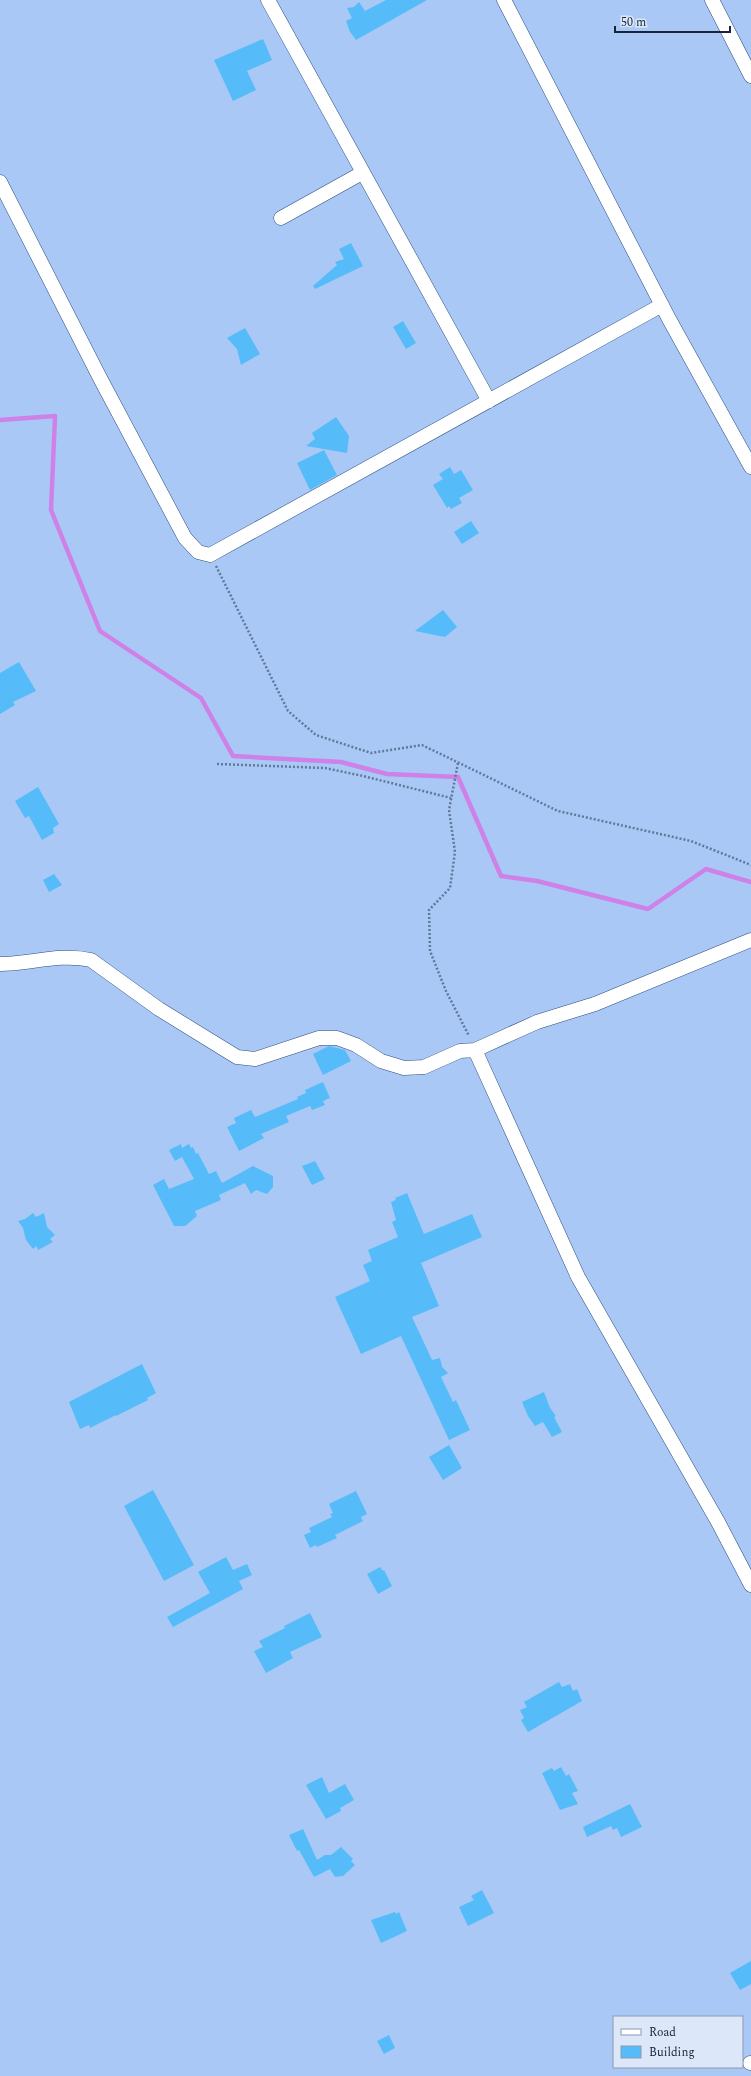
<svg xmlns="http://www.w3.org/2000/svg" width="751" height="2076" font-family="Spectral,serif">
<rect width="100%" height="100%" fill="#aac8f5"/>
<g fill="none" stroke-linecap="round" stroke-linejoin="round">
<path stroke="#ce81e6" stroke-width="4.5" d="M0,420L55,416L51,510L100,631L201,698L233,756L341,762L387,774L458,777L501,876L537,881L648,909L706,869L751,882"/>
</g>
<path fill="#55bcf9" d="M386,0H427L356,40L350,32L346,21L352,18L347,8L354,7L359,2L365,11Z
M263,39L272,60L247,71L256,90L233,101L214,60Z
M351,243L363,266L315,289L313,286L337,265L335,262L344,259L339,249Z
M403,321L416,343L406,349L393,327Z
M245,328L260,354L241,365L237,349L227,338Z
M336,417L349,436L347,453L306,446L315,439L312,433Z
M324,450L337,475L310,490L297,463Z
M450,467L454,474L461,470L473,490L459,498L462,503L451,509L449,506L447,508L433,485L443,479L439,474Z
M471,521L479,533L462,544L454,532Z
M443,610L457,627L445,637L415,631Z
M19,662L36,691L13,702L15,705L0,714V673Z
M38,787L59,824L53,828L54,833L42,840L29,816L25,818L15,801Z
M54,874L62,885L49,892L43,880Z
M329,1046L345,1050L351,1061L323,1075L313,1054Z
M323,1082L330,1098L323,1101L325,1105L312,1110L310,1106L286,1116L289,1122L261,1134L264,1138L239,1151L227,1127L236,1123L234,1118L251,1110L255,1117L298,1099L297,1097L306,1093L305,1090Z
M181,1144L182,1148L189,1144L191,1148L193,1147L196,1154L198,1153L209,1174L216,1171L222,1183L253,1166L273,1176V1187L267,1194L256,1190L251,1194L245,1183L219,1195L221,1200L195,1211L197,1216L185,1226H174L153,1185L164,1179L169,1189L194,1179L182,1157L175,1161L169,1150Z
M315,1161L325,1179L312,1185L302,1166Z
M407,1193L424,1234L472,1214L482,1237L421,1263L439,1306L412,1317L432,1360L440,1358L442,1367L448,1373L441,1377L453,1402L456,1400L470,1430L449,1440L401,1336L361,1354L335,1297L370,1281L363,1265L372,1261L368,1250L398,1237L392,1222L396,1220L391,1202L396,1200L395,1198Z
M33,1213L36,1217L44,1213L47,1227L55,1235L50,1239L53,1242L38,1250L36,1246L33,1249L26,1240L23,1228L18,1221L25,1219Z
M142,1364L156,1393L147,1398L148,1400L116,1416V1415L90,1428L89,1425L80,1429L69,1402Z
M544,1392L550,1408L556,1416L554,1417L562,1432L552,1437L543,1422L535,1426L528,1416L522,1402Z
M449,1445L462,1468L443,1480L429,1457Z
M153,1490L194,1565L164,1581L124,1506Z
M356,1491L367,1514L361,1517L363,1521L335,1535L337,1538L317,1547L316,1545L310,1548L304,1535L311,1532L309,1528L332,1517L330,1514L333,1513L329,1504Z
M226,1557L233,1570L247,1564L252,1575L239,1581L243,1589L173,1627L167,1617L210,1593L198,1572Z
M380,1567L383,1571L384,1570L392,1586L378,1594L367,1574Z
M310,1613L322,1637L290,1652L293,1658L266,1673L254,1651L263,1647L259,1641L285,1628L284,1626Z
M559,1682L562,1687L570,1684L573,1691L577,1689L582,1701L528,1732L521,1720L524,1718L520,1710L527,1707L524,1702Z
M561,1767L566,1776L569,1774L578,1791L572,1793L578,1804L560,1810L542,1773L552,1768L554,1771Z
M322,1777L329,1793L345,1784L354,1800L340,1808L341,1811L326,1819L306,1785Z
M630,1804L642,1827L621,1837L617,1828L613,1830L611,1826L587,1837L583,1827Z
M303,1829L317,1860L325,1855H331L341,1847L353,1859L351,1861L355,1865L343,1876L335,1877L330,1869L314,1877L299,1850L297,1851L289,1835Z
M482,1890L494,1913L468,1926L459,1907L474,1900L471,1896Z
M395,1912L396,1914L399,1912L407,1931L381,1943L371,1920Z
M751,1961V1984L740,1990L730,1973Z
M389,2035L395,2048L384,2054L377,2041Z"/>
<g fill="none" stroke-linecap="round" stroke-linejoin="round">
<defs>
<path id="minor" d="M268,0L489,401
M504,0L669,319L751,467
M712,0L751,76
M0,182L100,378L185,538L198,552L210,555L662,305
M281,218L362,173
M0,964C30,964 60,953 91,960L159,1009L237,1057L255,1059L319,1038H337L356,1045L381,1061L404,1068L424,1067L460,1051L475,1050L537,1022L595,1004L751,940
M475,1050L578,1277L718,1522L751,1585
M750,2063H751"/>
</defs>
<use href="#minor" stroke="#2d4e7e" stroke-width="15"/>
<path stroke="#62789a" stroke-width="2.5" stroke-dasharray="2 2" stroke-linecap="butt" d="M216,566L288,711L316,735L371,753L422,745L558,811L691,841L751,865
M458,763L449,810L455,852L450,888L429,910L430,951L446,991L469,1036
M217,764L325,768L363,776L451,798"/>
<use href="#minor" stroke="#fff" stroke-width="14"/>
</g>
<rect x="613" y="2016" width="130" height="52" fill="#dce8f9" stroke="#8d9aad"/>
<rect x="621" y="2029" width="20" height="6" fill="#ffffff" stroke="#8d9aad"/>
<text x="649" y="2036" font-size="12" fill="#16243a">Road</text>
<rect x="621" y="2046" width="20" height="12" fill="#55bcf9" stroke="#8d9aad"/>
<text x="649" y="2056" font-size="12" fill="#16243a">Building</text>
<path d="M615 26v6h115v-6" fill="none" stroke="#16243a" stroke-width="2"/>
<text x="621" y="26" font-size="12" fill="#16243a" stroke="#dce8f9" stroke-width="3" paint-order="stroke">50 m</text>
</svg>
